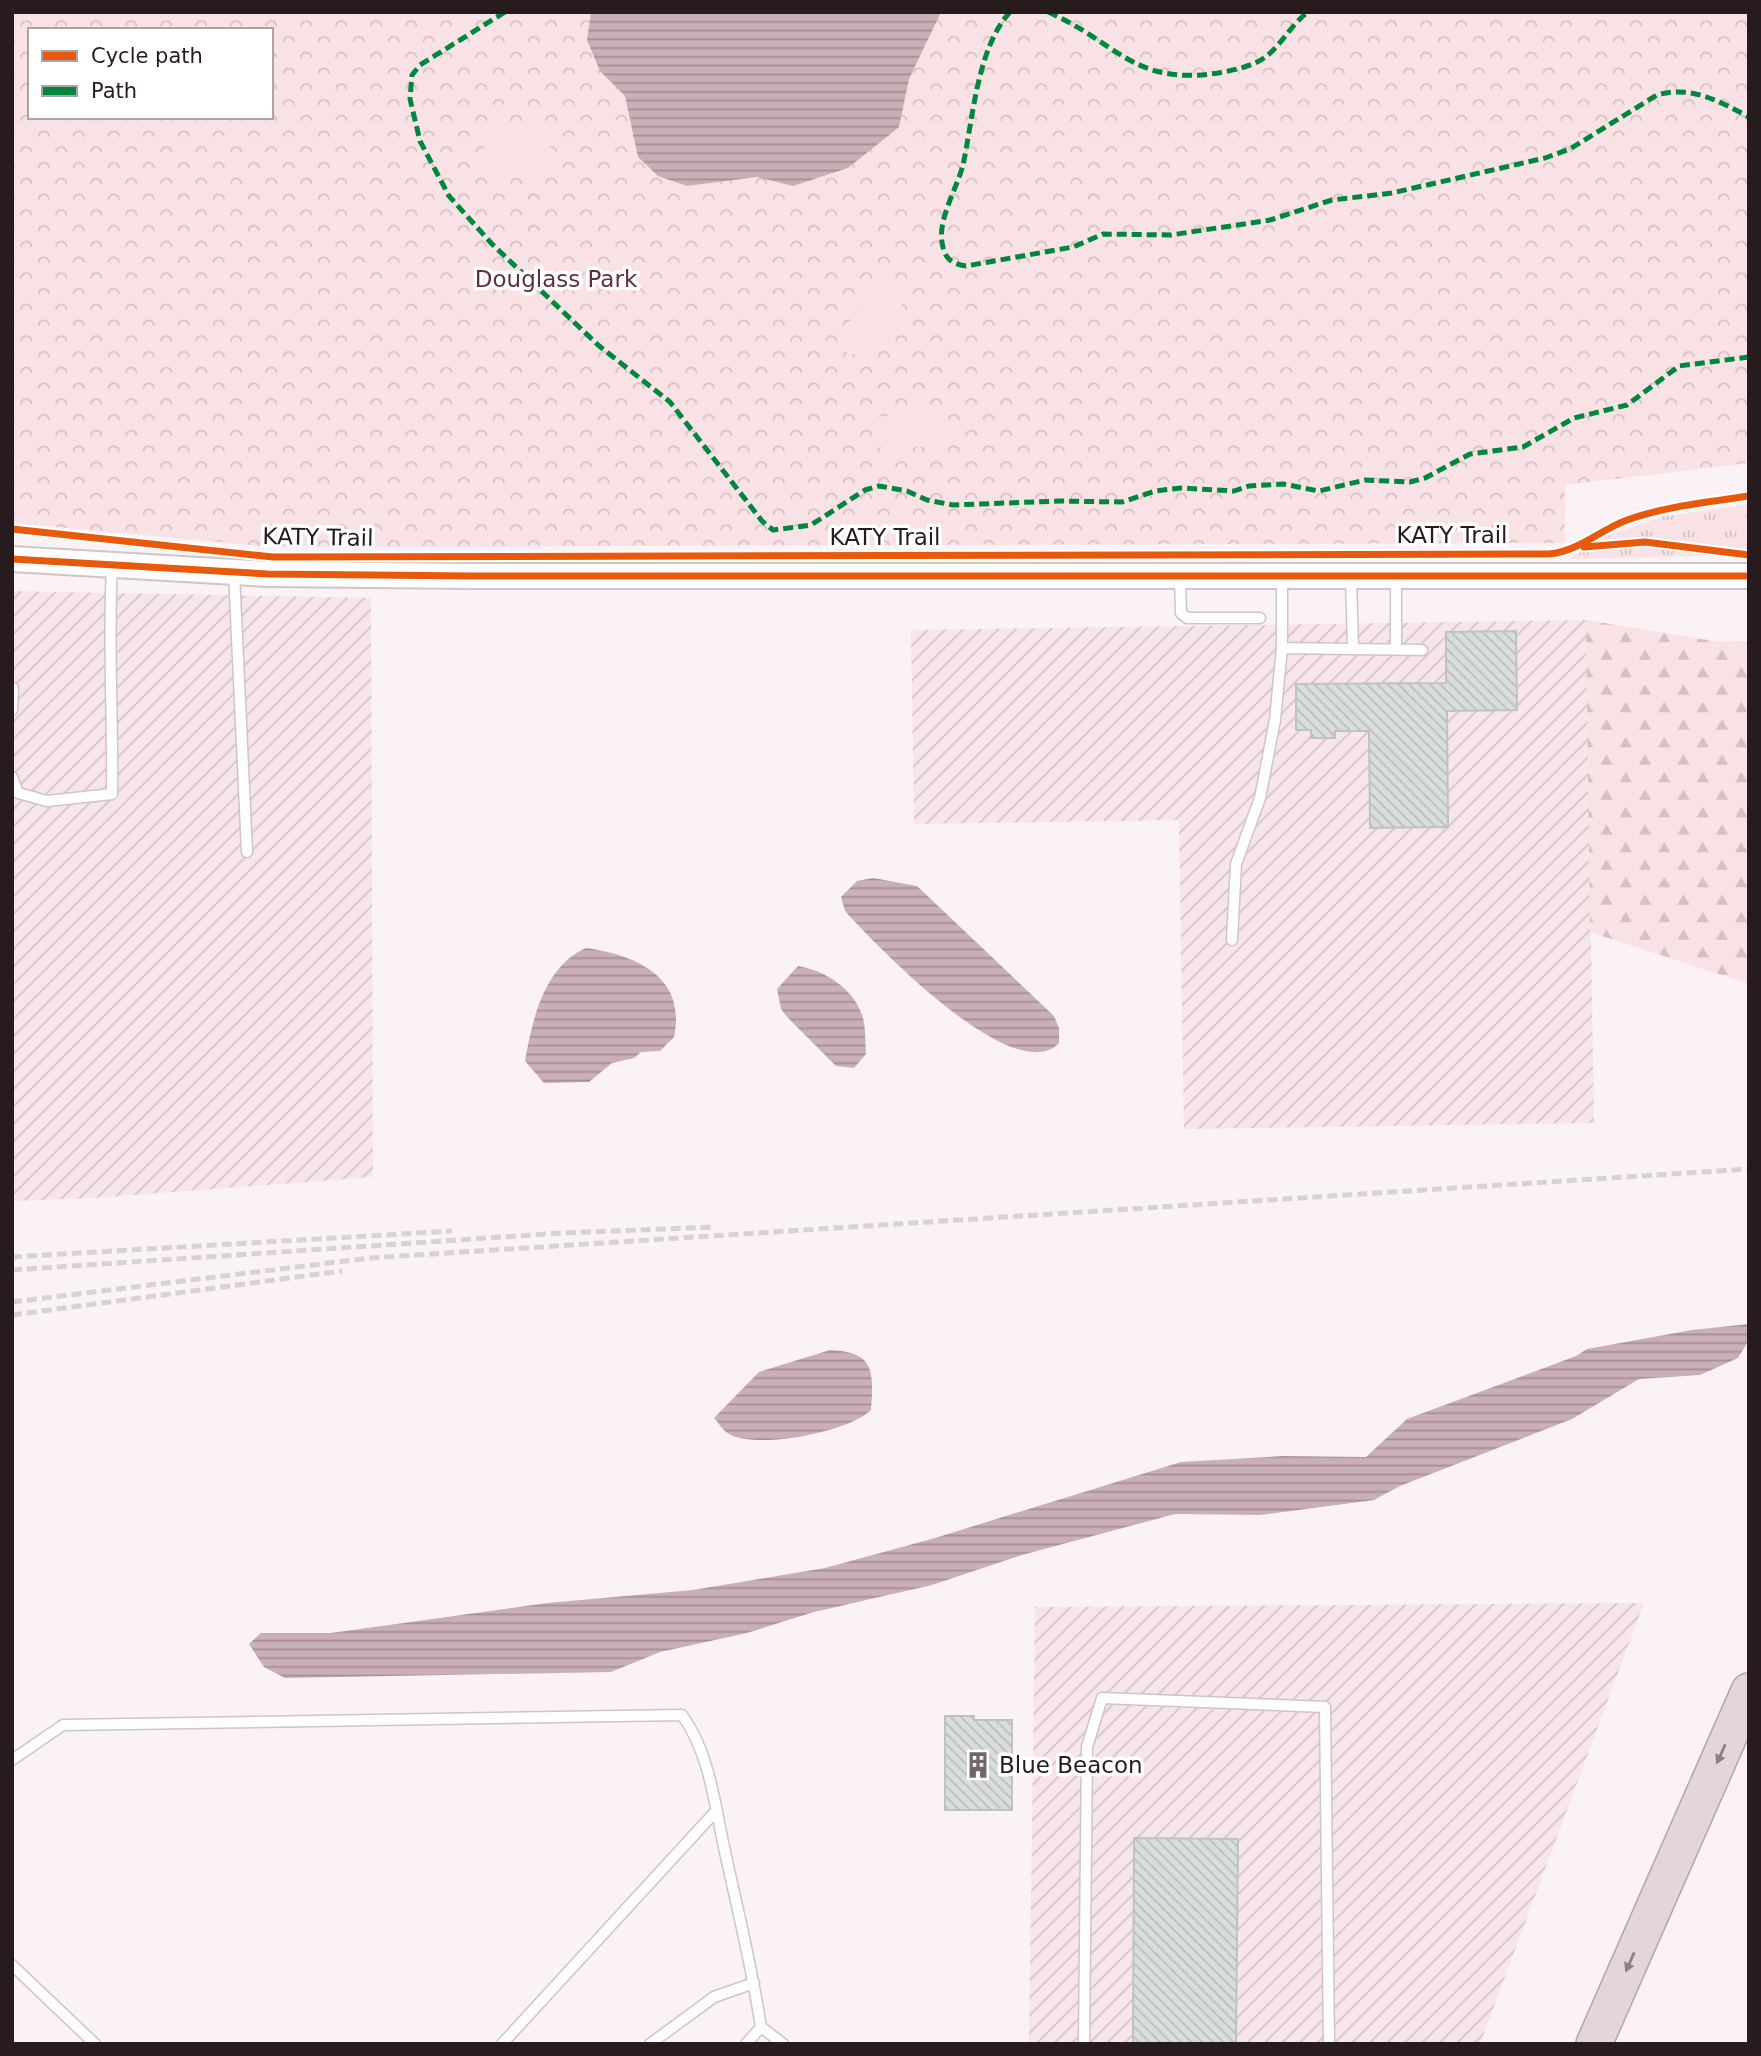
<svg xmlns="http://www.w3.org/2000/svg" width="1761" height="2056" font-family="'DejaVu Sans',sans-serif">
<defs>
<pattern id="industrial-furrows" width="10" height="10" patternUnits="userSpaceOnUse" patternTransform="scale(1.75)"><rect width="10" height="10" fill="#f7e5e9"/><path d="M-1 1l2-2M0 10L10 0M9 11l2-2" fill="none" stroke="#d4c4c7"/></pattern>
<pattern id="grass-tufts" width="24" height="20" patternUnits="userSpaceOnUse" patternTransform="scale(1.75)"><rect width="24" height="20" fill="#f9e2e6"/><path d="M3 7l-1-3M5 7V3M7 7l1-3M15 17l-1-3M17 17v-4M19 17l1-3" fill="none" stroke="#d5c1c5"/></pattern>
<pattern id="forest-firs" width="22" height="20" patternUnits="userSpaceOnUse" patternTransform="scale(1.75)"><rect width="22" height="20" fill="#f9e2e6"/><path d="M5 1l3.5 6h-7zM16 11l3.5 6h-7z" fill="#d5c1c5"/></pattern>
<pattern id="park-crowns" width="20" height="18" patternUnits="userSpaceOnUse" patternTransform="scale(1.75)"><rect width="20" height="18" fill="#f9e2e6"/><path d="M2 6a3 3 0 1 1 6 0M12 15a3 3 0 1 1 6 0" fill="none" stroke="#d5c1c5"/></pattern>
<pattern id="water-rules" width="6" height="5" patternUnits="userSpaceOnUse" patternTransform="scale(1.75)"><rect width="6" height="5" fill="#cab0b6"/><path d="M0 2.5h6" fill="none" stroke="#a48e93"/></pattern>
<pattern id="building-back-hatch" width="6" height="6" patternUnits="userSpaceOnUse" patternTransform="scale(1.75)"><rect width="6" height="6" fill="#d9ddde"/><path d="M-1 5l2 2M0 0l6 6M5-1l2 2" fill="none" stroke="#babdbe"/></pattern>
</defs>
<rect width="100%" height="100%" fill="#faf2f4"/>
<path fill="url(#industrial-furrows)" d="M12,591L371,598L373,1177L94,1198L12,1201Z
M1586,620L1594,1123L1184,1129L1179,820L914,824L911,630Z
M1644,1603L1480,2044H1029L1035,1607Z"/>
<path fill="url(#grass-tufts)" d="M1749,504V555L1569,559L1610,535L1661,517Z"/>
<path fill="url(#forest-firs)" d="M1586,620L1714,641L1749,642V984L1590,932Z"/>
<path fill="url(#park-crowns)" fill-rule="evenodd" d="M12,12H1749V463L1565,485V543L273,547L12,523ZM30,30H271V117H30Z"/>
<path fill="#f9e2e6" d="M504,121C530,121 562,135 547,166C525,176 503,189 490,162C487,155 483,149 483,141L491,128Z
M883,286L896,289L903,298L895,342L884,350L875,347L850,355L840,347L839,334L875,290Z
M932,411L939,412L949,420L950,436L943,448L916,447L892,456L878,445L872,428L878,417Z"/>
<path fill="url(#water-rules)" d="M591,12H941L909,79L899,127L848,168L793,186L757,177L687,186L658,176L638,157L625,96L600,71L587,40Z
M873,878L917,886L1054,1016L1059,1028V1043C1014,1090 874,943 845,911L841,897L857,881Z
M586,948C635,955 687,976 674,1037L660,1051L641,1052L634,1058L612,1063L589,1082L544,1083L525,1061C532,1021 544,966 586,948Z
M798,966C824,970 853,988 862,1015C866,1026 865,1042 866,1054L854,1068L836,1066L788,1018L781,1009L777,989Z
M1749,1324V1340L1738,1358L1700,1375L1639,1379L1572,1419L1400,1486L1374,1500L1260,1515L1175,1514L1022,1555L932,1585L814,1612L747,1633L660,1652L611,1672L285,1678L264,1667L249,1644L261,1633H331L547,1603L693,1590L825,1568L935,1538L1181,1462L1283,1456L1366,1457L1407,1419L1576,1356L1587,1349L1692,1330Z
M830,1350C874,1352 874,1370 871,1410C849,1432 757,1450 729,1434C723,1431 718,1422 714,1418L759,1372Z"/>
<path fill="url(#building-back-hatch)" stroke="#bfc2c4" stroke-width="2" d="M1516,631L1517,710L1447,711L1448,827L1370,828L1369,731H1335V738H1311V730H1296V684L1446,683V632Z
M945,1716H974V1720H1012V1810H945Z
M1134,1838L1238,1839L1236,2044H1133Z"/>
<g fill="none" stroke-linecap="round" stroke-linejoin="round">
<defs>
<path id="service" d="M234,573L247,852
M1180,576L1181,613L1187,618H1260
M1282,576V648L1422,650
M1351,576L1353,649
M1396,649V576
M12,710L13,688
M12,777L18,793L47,801L112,794C113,718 108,642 112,566
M1232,940L1236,864L1260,798L1275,720L1282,648
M12,1760L63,1725L682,1715C710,1753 715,1807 725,1852C738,1911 752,1968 761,2027L783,2044
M12,1965L95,2044
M502,2044L716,1811
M650,2044L714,1997L754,1983
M746,2044L761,2027
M1084,2044L1087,1747L1102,1698L1325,1707L1329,2044"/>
<path id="tertiary" d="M12,559L268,574L473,576H1749"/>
<path id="motorway" d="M1594,2044L1749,1691"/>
</defs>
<use href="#service" stroke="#cfc5c7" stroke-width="13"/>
<use href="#tertiary" stroke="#cfc5c7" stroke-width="28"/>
<use href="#motorway" stroke="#b6a4a9" stroke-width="38"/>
<use href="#service" stroke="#fefdfd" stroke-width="10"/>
<use href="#tertiary" stroke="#fefdfd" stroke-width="24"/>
<use href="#motorway" stroke="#e3d5d9" stroke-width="35"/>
<path stroke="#d5d3d3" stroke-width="5" stroke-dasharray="10 5" stroke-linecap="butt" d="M12,1257L452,1231
M12,1270L562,1233L714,1227
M12,1302L370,1258L1749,1169
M12,1315L342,1271"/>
<path stroke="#00873e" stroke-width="5" stroke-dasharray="10 5" stroke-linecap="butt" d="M505,12L420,65L412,75L410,99L420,141L449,196L492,244L598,345L670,402L762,521L773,530L811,525L865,490L879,486L907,491L927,500L953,505L1060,501L1122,502L1155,491L1181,488L1234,491L1249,486L1283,484L1319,491L1365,480L1410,482L1425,478L1470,454L1523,447L1574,418L1627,405L1679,366L1749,357
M1010,12C977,48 973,119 963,165C957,188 938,219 942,242C944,258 951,264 966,266L1073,247L1103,234L1171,235L1270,220L1332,200L1392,193L1545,158L1570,149L1657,95C1691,85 1719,101 1749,117
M1048,12C1117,42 1133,86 1218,73C1235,70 1255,66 1268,55C1283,42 1292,24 1308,12"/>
<defs>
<path id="cycleway" d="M12,529L273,557L1549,554C1579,551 1600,530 1627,520C1666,506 1709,502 1749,496
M1584,547L1645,542L1749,555
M12,559L268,574L473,576H1749"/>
</defs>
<use href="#cycleway" stroke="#fff" stroke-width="11"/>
<use href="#cycleway" stroke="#e8590c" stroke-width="7"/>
</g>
<defs><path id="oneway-solid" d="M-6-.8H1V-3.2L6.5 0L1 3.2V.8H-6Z" transform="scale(1.75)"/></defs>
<g fill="#8e8185">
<use href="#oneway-solid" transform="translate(1721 1754) rotate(114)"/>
<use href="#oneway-solid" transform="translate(1630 1962) rotate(114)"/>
</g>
<defs>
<symbol id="building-bare" viewBox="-9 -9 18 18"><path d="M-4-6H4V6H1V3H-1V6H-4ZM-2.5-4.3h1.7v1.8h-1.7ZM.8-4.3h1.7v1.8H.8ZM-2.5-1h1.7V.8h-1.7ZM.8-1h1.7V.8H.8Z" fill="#716669" stroke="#fff" stroke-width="2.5" paint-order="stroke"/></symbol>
</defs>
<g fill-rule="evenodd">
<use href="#building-bare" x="959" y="1746" width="38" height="38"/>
</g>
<g text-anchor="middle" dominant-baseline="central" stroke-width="7" stroke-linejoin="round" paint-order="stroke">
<g font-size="23" fill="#61303d" stroke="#fff">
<text x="556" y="279">Douglass Park</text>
</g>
<g font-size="23" fill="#271b1e" stroke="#fff">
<text x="1452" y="535">KATY Trail</text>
<text transform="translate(318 537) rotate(1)">KATY Trail</text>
<text x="885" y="537">KATY Trail</text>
</g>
<g font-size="23" fill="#271b1e" stroke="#fff" text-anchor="start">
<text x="999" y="1765">Blue Beacon</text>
</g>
</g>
<rect width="1761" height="2056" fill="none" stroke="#271b1e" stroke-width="28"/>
<rect x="28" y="28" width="245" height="91" fill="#ffffff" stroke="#a9a4a5" stroke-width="2"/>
<rect x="42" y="51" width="35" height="10" fill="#e8590c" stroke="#a9a4a5" stroke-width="2"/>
<text x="91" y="63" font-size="21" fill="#271b1e">Cycle path</text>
<rect x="42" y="86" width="35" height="10" fill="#00873e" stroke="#a9a4a5" stroke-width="2"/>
<text x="91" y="98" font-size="21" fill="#271b1e">Path</text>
</svg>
